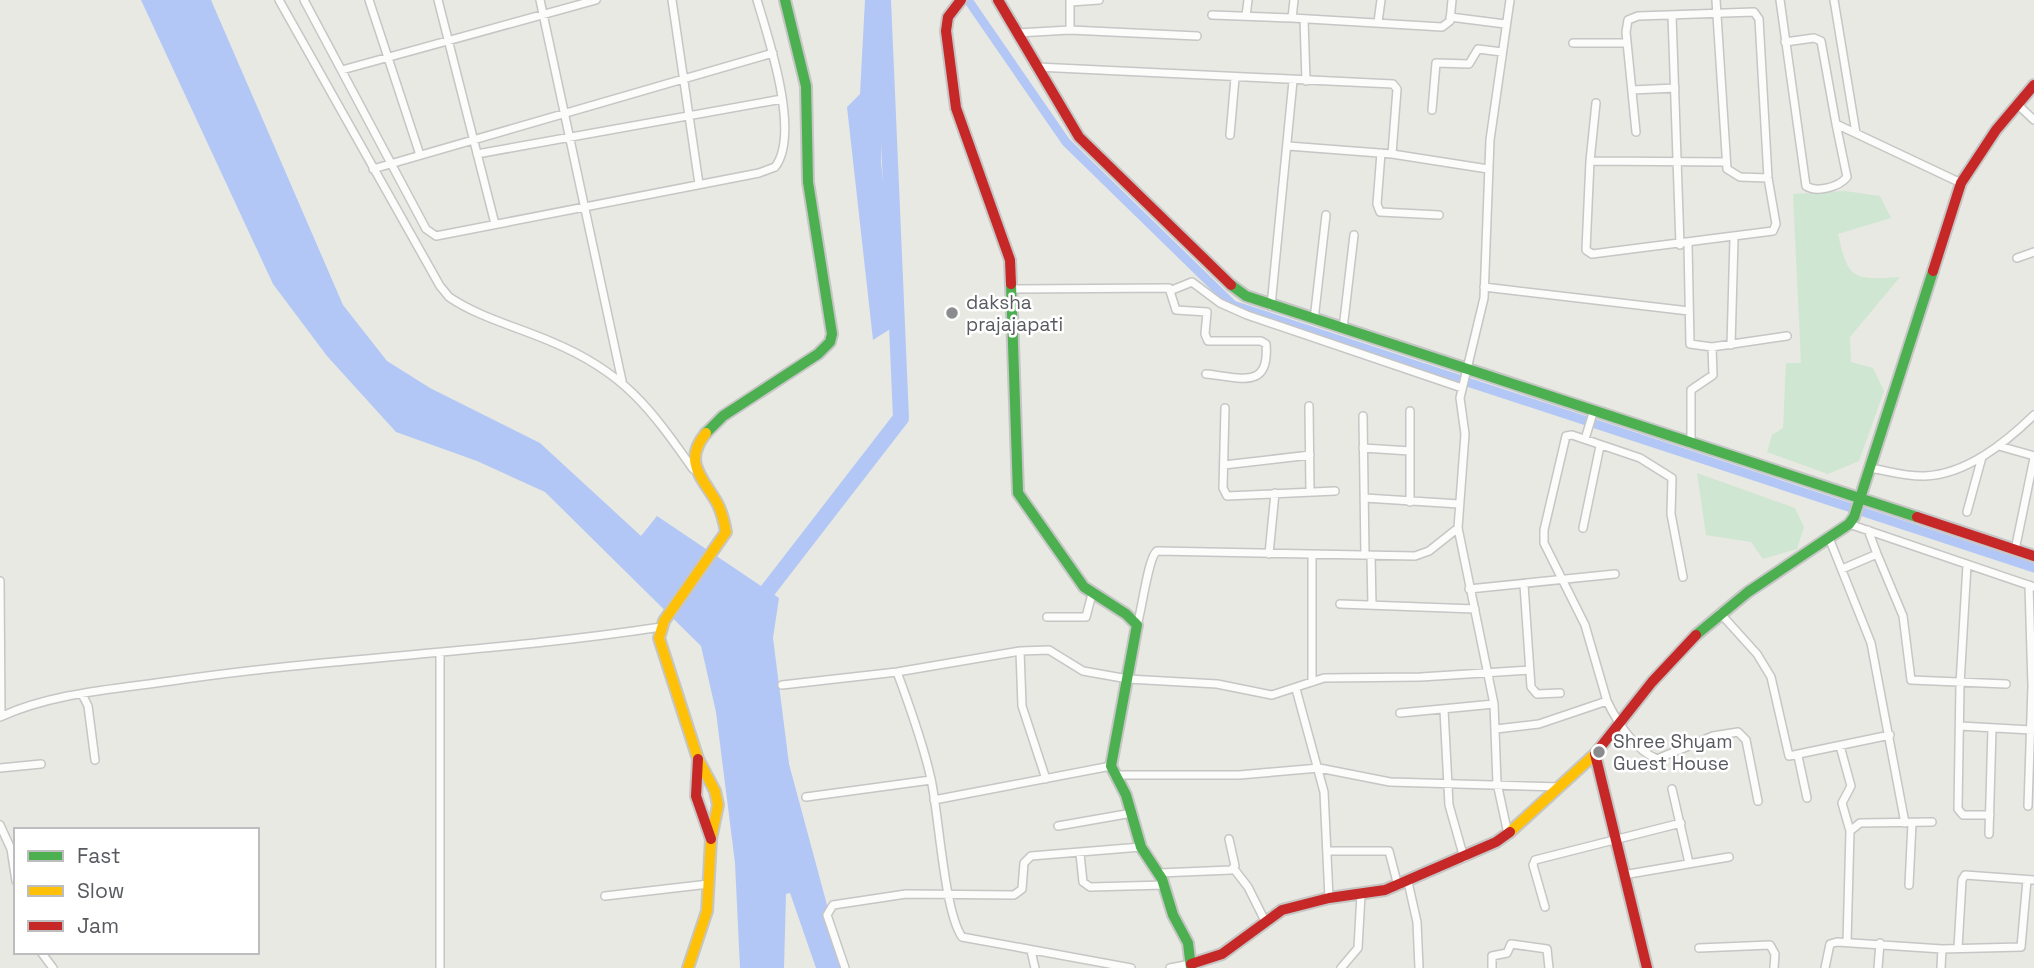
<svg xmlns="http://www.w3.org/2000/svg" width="2034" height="968" font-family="'Space Grotesk',sans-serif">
<rect width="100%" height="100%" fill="#e8e9e2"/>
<path fill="#cfe6d2" d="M1845,191L1880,196L1891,218L1838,234C1848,280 1853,280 1900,277L1850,337L1851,362L1873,368L1884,391L1859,461L1828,474L1767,452L1772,435L1783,428L1786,363H1801L1793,194Z
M1697,473L1795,508L1804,527L1797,549L1763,559L1751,542L1706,535Z"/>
<path fill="#b2c7f6" d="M141,0H211L343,305L387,361L430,388L540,443L641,536L657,516L779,598L773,638L789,764L844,968H816L790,893L786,894L784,968H740L735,863L716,712L701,646L545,492L477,461L396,432L327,356L273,284Z
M865,0H886L881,162L898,324L873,340L847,107L860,94Z"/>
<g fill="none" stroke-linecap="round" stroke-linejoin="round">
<path stroke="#b2c7f6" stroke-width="9" d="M968,0L1066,142L1233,305L2034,568"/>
<path stroke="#b2c7f6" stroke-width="16" d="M768,590L901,418L883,0"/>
<defs>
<path id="street" d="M279,0L440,286L449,297C480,318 518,327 552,342C624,372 650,408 693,469
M304,0L426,229L436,236L759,173L775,167C801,134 768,37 757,0
M369,0L420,155
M438,0L495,224
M540,0L622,381
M672,0L699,184
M1716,0L1727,169L1740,177L1768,178
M1780,0L1806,186C1817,193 1839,187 1847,177L1836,124L1961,183
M1834,0L1856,133
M1070,2L1099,0
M1212,15L1292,18L1294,0
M1672,15L1680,245
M1246,16L1248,0
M1450,17L1505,24
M1292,18L1442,27L1450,21L1452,0
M1304,19L1306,81
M1378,22L1381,0
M1070,30L1197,36
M1017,33L1070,30V0
M1785,42L1814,38L1821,41L1836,124
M1573,43H1627
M1037,67L1393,84L1397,89L1392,154
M342,70L596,0
M1632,90L1675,88
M2017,104L2034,120
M1432,110L1436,63L1469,64L1478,49L1502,52
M1636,132L1626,32L1628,20L1638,16L1754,12L1759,19L1768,178L1776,224L1773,231L1592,254L1586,250L1590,161L1725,162
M1230,135L1235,78
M1288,146L1392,154L1488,169
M1381,153L1377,204L1380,212L1439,215
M477,154L782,99
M1590,161L1596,103
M373,169L773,53
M1688,244L1690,344L1712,347L1787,336
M2017,258L2034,252
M1484,287L1689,311
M1012,289L1169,288L1176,310L1207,312L1205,334L1208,341H1261L1266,344C1270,391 1239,377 1206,374
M1172,290L1192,282L1220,303L1247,315L1462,388
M1271,306L1293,81
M1314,320L1326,215
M1343,329L1354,235
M1731,345L1734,239
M1309,406L1310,492
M1225,408L1223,488L1227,496L1335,491
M1363,416L1365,555
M1585,439L1593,413
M1691,444V390L1713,375L1712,347
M1999,446L2034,456
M1363,448L1410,451
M1224,465L1310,455
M1870,468C1888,471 1907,477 1925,476C1967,474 2005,443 2034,415
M1365,498L1459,504
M1410,502V411
M1967,512L1982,457
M1849,524L2034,587
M1583,528L1600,446
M1829,538L1871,643L1905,823
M2015,550L2034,458
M1269,554L1275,493
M1877,554L1903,616L1911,680L2006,684
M1371,555L1372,605
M1967,565L1960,684L1958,809L1963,815H1990
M1842,569L1877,554L1868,530
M0,581L1,716
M1524,585L1531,687L1537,694L1560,693
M1469,589L1615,574
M1340,604L1475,609
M1720,613L1757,654L1771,677L1789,756L1890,735
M1047,617H1086L1092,594
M1137,625C1142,610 1148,557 1157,551L1415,556L1429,551L1458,528
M1020,651L1022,706L1046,779
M440,653V968
M897,672C910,707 923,743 931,779C939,815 944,911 962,937L1131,968
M1312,682V555
M782,685L897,672L1020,651L1049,650L1083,671L1128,679L1217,684L1272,695L1324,678L1421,677L1529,670
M1296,689L1324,792L1329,898
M82,694L88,706L95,760
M1607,701L1585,625L1544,543V530L1566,436L1572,435L1640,458L1672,478L1671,514L1683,577
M1494,704L1497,783L1508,834
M1444,710L1449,805L1464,858
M1400,713L1494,704L1458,528L1465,434L1460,398L1484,298L1490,140L1510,0
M0,717C52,693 115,689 171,681C334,657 498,652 661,627
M1960,726L2031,730
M1496,729L1539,724L1607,701C1617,722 1635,750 1657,759L1713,736L1738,732L1746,740L1758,801
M1840,746L1851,786L1842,803L1850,831
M1798,756L1807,798
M0,768L41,764
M1114,775H1239L1319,768L1390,782L1561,787
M1672,789L1689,863
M806,797L931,780
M934,800L1111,766
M2028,806L2032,686L2029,585
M0,825L11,849L16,881
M1058,826L1132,813
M1989,834L1992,728
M1327,851H1389L1398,886
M1080,854L1083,882L1090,887L1165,885
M1234,869L1248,887L1265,921
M1159,873L1231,870L1235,866L1229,839
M1623,875L1729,857
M1408,882L1417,922L1419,968
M1909,885L1912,823
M605,896L709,884
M1545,907L1533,865L1535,860L1681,823
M1847,942L1850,831L1860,823L1932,822
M1699,948L1770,945L1775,954L1774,968
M1958,948L1962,880L1965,875L2034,880
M1031,951L1035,968
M41,952L53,968
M845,968L827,915L833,905L906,894L1014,895L1022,889L1024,863L1031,856L1141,847
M1170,968L1191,964
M1341,968L1358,948L1361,895
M1492,968V956L1507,953L1511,944L1547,949L1549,968
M1825,968L1830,944L1837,942L1942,949L2021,947L2027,880
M1878,968L1880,943
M1941,968L1942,949"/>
<path id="fast" d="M1011,284L1018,493L1084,587L1126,614L1137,625L1111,766L1126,795L1141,847L1162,879L1173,915L1188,943L1191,968
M1231,285L1246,296L1917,517
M706,433L723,416L818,354L830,342L832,334L808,182L806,86L785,0
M1696,635L1748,592L1849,524L1854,517L1933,271"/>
<path id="slow" d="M1510,832L1595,754
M688,968L707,911L711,839L718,805L715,791L698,759L659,638L664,621L726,532C724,521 722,511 716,501C701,476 683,461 706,433"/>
<path id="jam" d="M961,0L948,17L946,31L956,108L1010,260L1011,284
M998,0L1079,137L1231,285
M1933,271L1961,183L1996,130L2034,85
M1917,517L2034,556
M698,759L696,796L711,839
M1191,964L1222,954L1282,910L1329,898L1385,890L1496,842L1510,832
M1647,968L1595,754L1652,682L1696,635"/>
</defs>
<use href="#street" stroke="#c5c6c5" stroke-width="10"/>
<use href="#fast" stroke="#c5c6c5" stroke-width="14"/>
<use href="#slow" stroke="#c5c6c5" stroke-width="14"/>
<use href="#jam" stroke="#c5c6c5" stroke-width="14"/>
<use href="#street" stroke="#fcfcfb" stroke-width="7"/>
<use href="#fast" stroke="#4caf50" stroke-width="10"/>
<use href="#slow" stroke="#ffc107" stroke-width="10"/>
<use href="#jam" stroke="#c62828" stroke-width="10"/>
</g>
<g fill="#8a8c8e" stroke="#fff" stroke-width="2.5">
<circle cx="952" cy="313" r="7"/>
<circle cx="1599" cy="752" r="7"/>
</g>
<g text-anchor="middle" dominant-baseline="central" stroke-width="5" stroke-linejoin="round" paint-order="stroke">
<g font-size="19" fill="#585a60" stroke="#fff" text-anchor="start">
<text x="966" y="302">daksha<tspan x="966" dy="22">prajajapati</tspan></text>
<text x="1613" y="741">Shree Shyam<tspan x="1613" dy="22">Guest House</tspan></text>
</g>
</g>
<rect x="14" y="828" width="245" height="126" fill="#ffffff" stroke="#bcbdbf" stroke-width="2"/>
<rect x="28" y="851" width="35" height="10" fill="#4caf50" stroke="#bcbdbf" stroke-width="2"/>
<text x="77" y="863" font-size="21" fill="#585a60">Fast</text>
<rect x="28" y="886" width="35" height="10" fill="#ffc107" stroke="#bcbdbf" stroke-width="2"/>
<text x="77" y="898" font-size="21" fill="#585a60">Slow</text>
<rect x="28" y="921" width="35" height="10" fill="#c62828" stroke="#bcbdbf" stroke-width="2"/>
<text x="77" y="933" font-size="21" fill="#585a60">Jam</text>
</svg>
